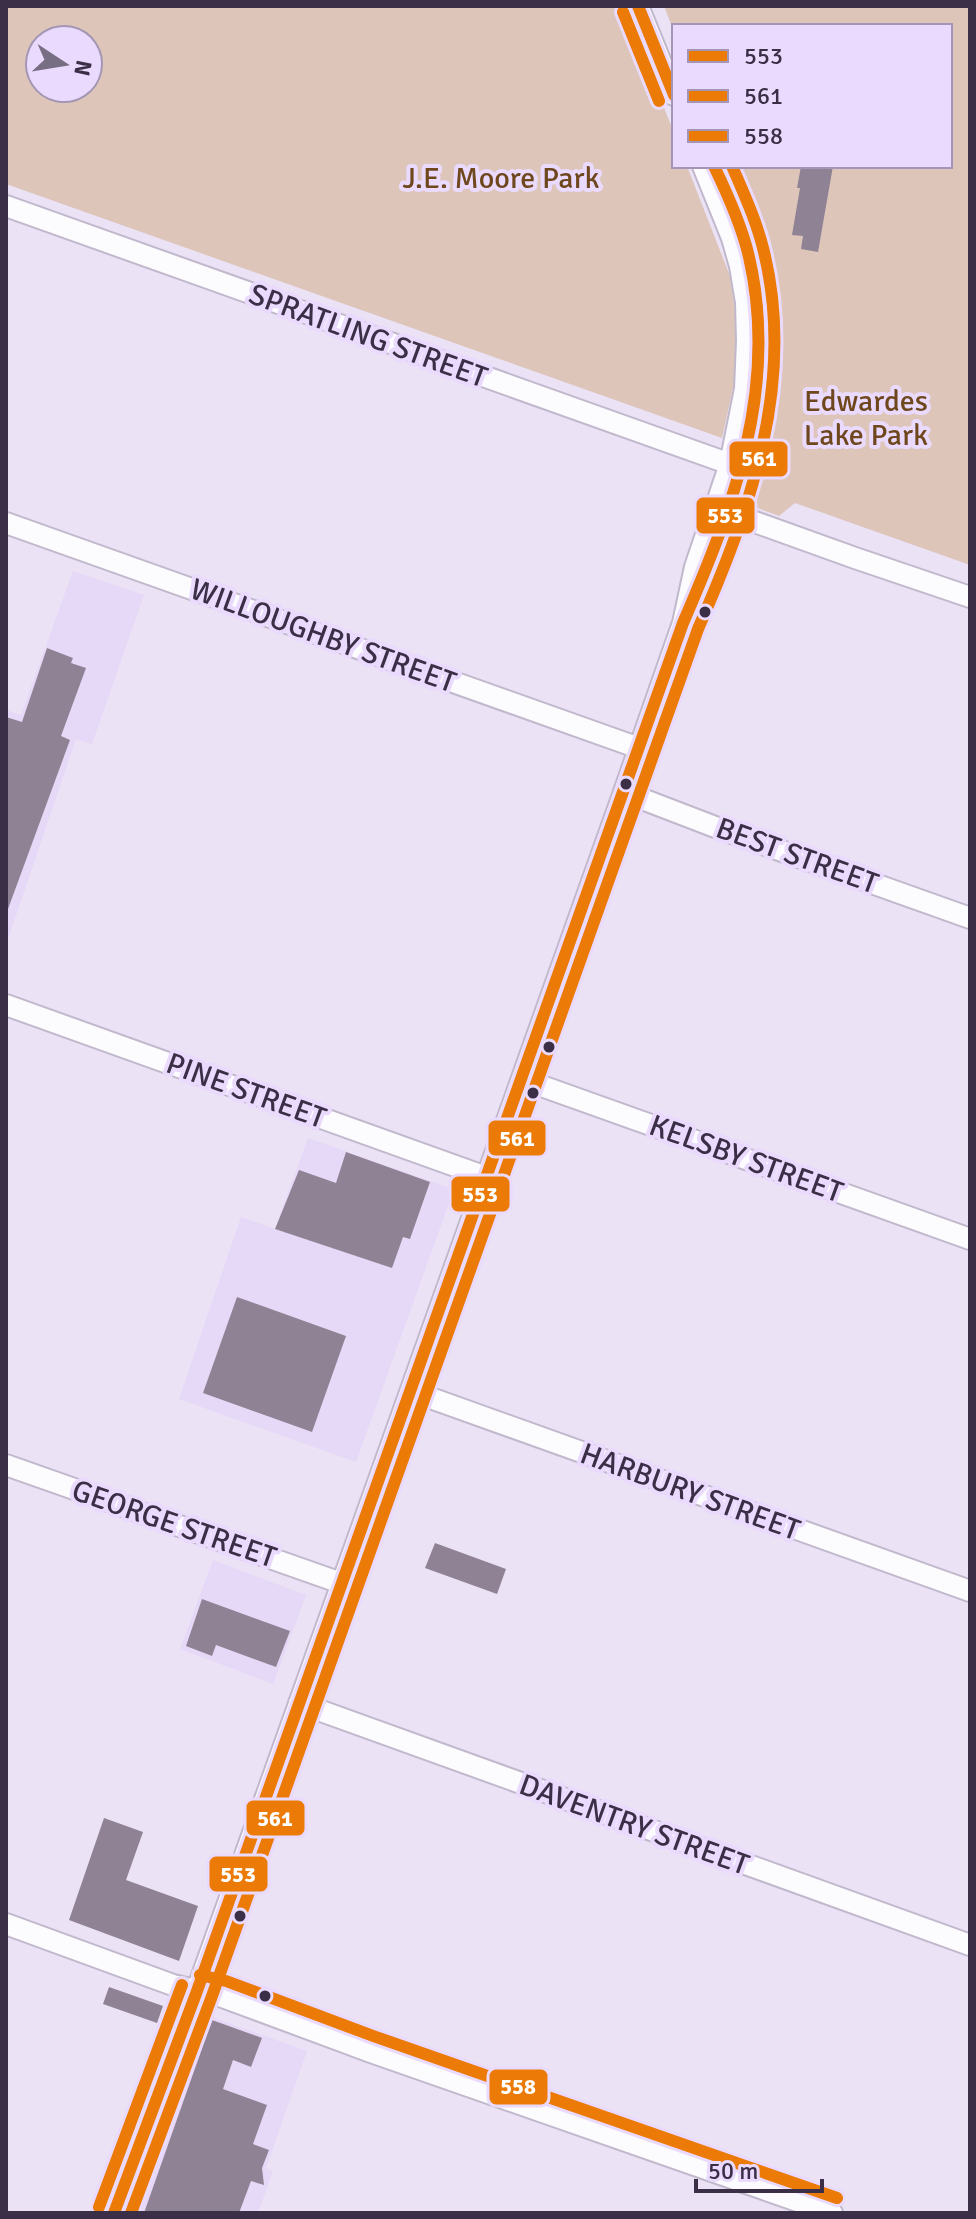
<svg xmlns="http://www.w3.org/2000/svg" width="976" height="2219" font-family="Signika,sans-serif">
<rect width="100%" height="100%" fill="#ebe2f6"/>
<path fill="#e6d8f7" d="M73,571L144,595L92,744L76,739L6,945V710L21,715Z
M308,1138L450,1188L453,1192L356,1462L179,1399L241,1217L275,1229Z
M213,1560L306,1595L273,1684L180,1649Z
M206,2015L307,2051L266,2168L273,2171L258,2213H135Z"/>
<path fill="#ddc5ba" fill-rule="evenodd" d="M6,6H624L674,133V166H687L730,276L741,352L722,438L6,184ZM40,40H88V88H40Z
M664,6H970V565L795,503L779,516L744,503L772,363L763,269L724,166H950V26H674V32Z"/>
<path fill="#908295" d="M801,166H833L818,252L801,249L803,236L792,235L800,188H797Z
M47,648L73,658L71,663L86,668L61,736L70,740L8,909H6V717L22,722Z
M346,1152L430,1182L410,1239L403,1237L392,1268L275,1229L299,1170L336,1183Z
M237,1297L346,1336L312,1432L203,1393Z
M435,1543L506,1569L497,1594L425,1568Z
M202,1599L290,1631L276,1667L216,1645L212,1656L186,1646Z
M104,1818L143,1832L126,1880L198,1906L179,1961L69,1920Z
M109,1987L163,2006L157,2023L103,2004Z
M212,2020L262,2038L251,2067L233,2060L223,2089L267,2105L253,2144L269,2150L262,2168L264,2185L251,2181L239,2213H144Z"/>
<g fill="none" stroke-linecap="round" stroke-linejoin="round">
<defs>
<path id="minor" d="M638,6L674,95
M6,206L730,464
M716,508L855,558L970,597
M6,523L639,748
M624,792L723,830L970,918
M6,1005L486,1177
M522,1079L970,1239
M411,1391L970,1591
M6,1465L341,1583
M299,1703L970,1945
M6,1924L173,1985L220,1996L371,2052L832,2213
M114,2213L191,2007L624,792L683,623L695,567L730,464L745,389L747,341L746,302L740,266L732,238L703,166"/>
</defs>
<use href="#minor" stroke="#c1b8cc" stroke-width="24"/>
<use href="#minor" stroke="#fcfbfe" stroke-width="20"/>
<defs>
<path id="bus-1" d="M638,6L674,95
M114,2213L197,1991L683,623C734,505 779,387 749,257C742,226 728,195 714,166"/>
<path id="bus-2" d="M623,12L659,101
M131,2213L212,1996L698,629C750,510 796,383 764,252C757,222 744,194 732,166"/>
<path id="bus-3" d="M200,1975L226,1981L376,2037L837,2198
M99,2207L182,1985"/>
</defs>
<use href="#bus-1" stroke="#eadafe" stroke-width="18"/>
<use href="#bus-2" stroke="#eadafe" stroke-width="18"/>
<use href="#bus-3" stroke="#eadafe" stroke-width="18"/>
<use href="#bus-1" stroke="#eb7a07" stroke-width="12"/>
<use href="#bus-2" stroke="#eb7a07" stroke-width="12"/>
<use href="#bus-3" stroke="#eb7a07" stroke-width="12"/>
</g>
<g fill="#3a2f46" stroke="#eadafe" stroke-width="3">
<circle cx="705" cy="612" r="7"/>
<circle cx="626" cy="784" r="7"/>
<circle cx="549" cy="1047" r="7"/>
<circle cx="533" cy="1093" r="7"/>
<circle cx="240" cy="1916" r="7"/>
<circle cx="265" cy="1996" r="7"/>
</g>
<g text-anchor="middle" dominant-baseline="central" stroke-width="8" stroke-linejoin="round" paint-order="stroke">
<g font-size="30" fill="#6e471d" stroke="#eadafe">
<text x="501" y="178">J.E. Moore Park</text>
<text x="866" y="401">Edwardes<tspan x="866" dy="34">Lake Park</tspan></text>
</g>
<g font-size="30" fill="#3a2f46" stroke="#eadafe">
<text transform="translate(368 336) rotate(20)">SPRATLING STREET</text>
<text transform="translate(323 636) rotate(20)">WILLOUGHBY STREET</text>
<text transform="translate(797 856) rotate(20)">BEST STREET</text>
<text transform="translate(246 1091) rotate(20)">PINE STREET</text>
<text transform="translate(746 1159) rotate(20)">KELSBY STREET</text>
<text transform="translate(690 1492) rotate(20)">HARBURY STREET</text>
<text transform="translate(174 1524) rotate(19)">GEORGE STREET</text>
<text transform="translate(634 1825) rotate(20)">DAVENTRY STREET</text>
</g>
</g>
<g stroke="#eadafe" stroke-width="3">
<rect x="728" y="440" width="61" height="38" rx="8" fill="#eb7a07"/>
<rect x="695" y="496" width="61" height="39" rx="8" fill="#eb7a07"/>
<rect x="487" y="1119" width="60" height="38" rx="8" fill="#eb7a07"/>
<rect x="450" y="1175" width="61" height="38" rx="8" fill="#eb7a07"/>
<rect x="245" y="1799" width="61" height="38" rx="8" fill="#eb7a07"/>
<rect x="208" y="1855" width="61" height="38" rx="8" fill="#eb7a07"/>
<rect x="488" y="2068" width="61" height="38" rx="8" fill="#eb7a07"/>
</g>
<g font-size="22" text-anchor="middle" font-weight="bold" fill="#fff">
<text x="759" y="466">561</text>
<text x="725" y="523">553</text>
<text x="517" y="1146">561</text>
<text x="480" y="1202">553</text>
<text x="275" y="1826">561</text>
<text x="238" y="1882">553</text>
<text x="518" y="2094">558</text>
</g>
<rect width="976" height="2219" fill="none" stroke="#3a2f46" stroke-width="16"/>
<rect x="672" y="24" width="280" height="144" fill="#eadafe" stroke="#a496b4" stroke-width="2"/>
<rect x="688" y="50" width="40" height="12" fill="#eb7a07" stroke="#a496b4" stroke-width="2"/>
<text x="744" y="64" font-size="24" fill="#3a2f46">553</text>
<rect x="688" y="90" width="40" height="12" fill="#eb7a07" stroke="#a496b4" stroke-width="2"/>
<text x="744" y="104" font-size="24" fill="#3a2f46">561</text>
<rect x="688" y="130" width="40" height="12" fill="#eb7a07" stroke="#a496b4" stroke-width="2"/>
<text x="744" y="144" font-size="24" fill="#3a2f46">558</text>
<g transform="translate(64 64) rotate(102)"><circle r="38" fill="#eadafe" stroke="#a496b4" stroke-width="2"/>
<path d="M0-6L14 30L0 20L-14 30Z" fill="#786e84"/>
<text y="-12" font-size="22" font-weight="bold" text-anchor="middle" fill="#3a2f46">N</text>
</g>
<path d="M696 2179v12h126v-12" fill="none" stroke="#3a2f46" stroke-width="4"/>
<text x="708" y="2179" font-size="24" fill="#3a2f46" stroke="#eadafe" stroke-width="6" paint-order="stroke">50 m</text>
</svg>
